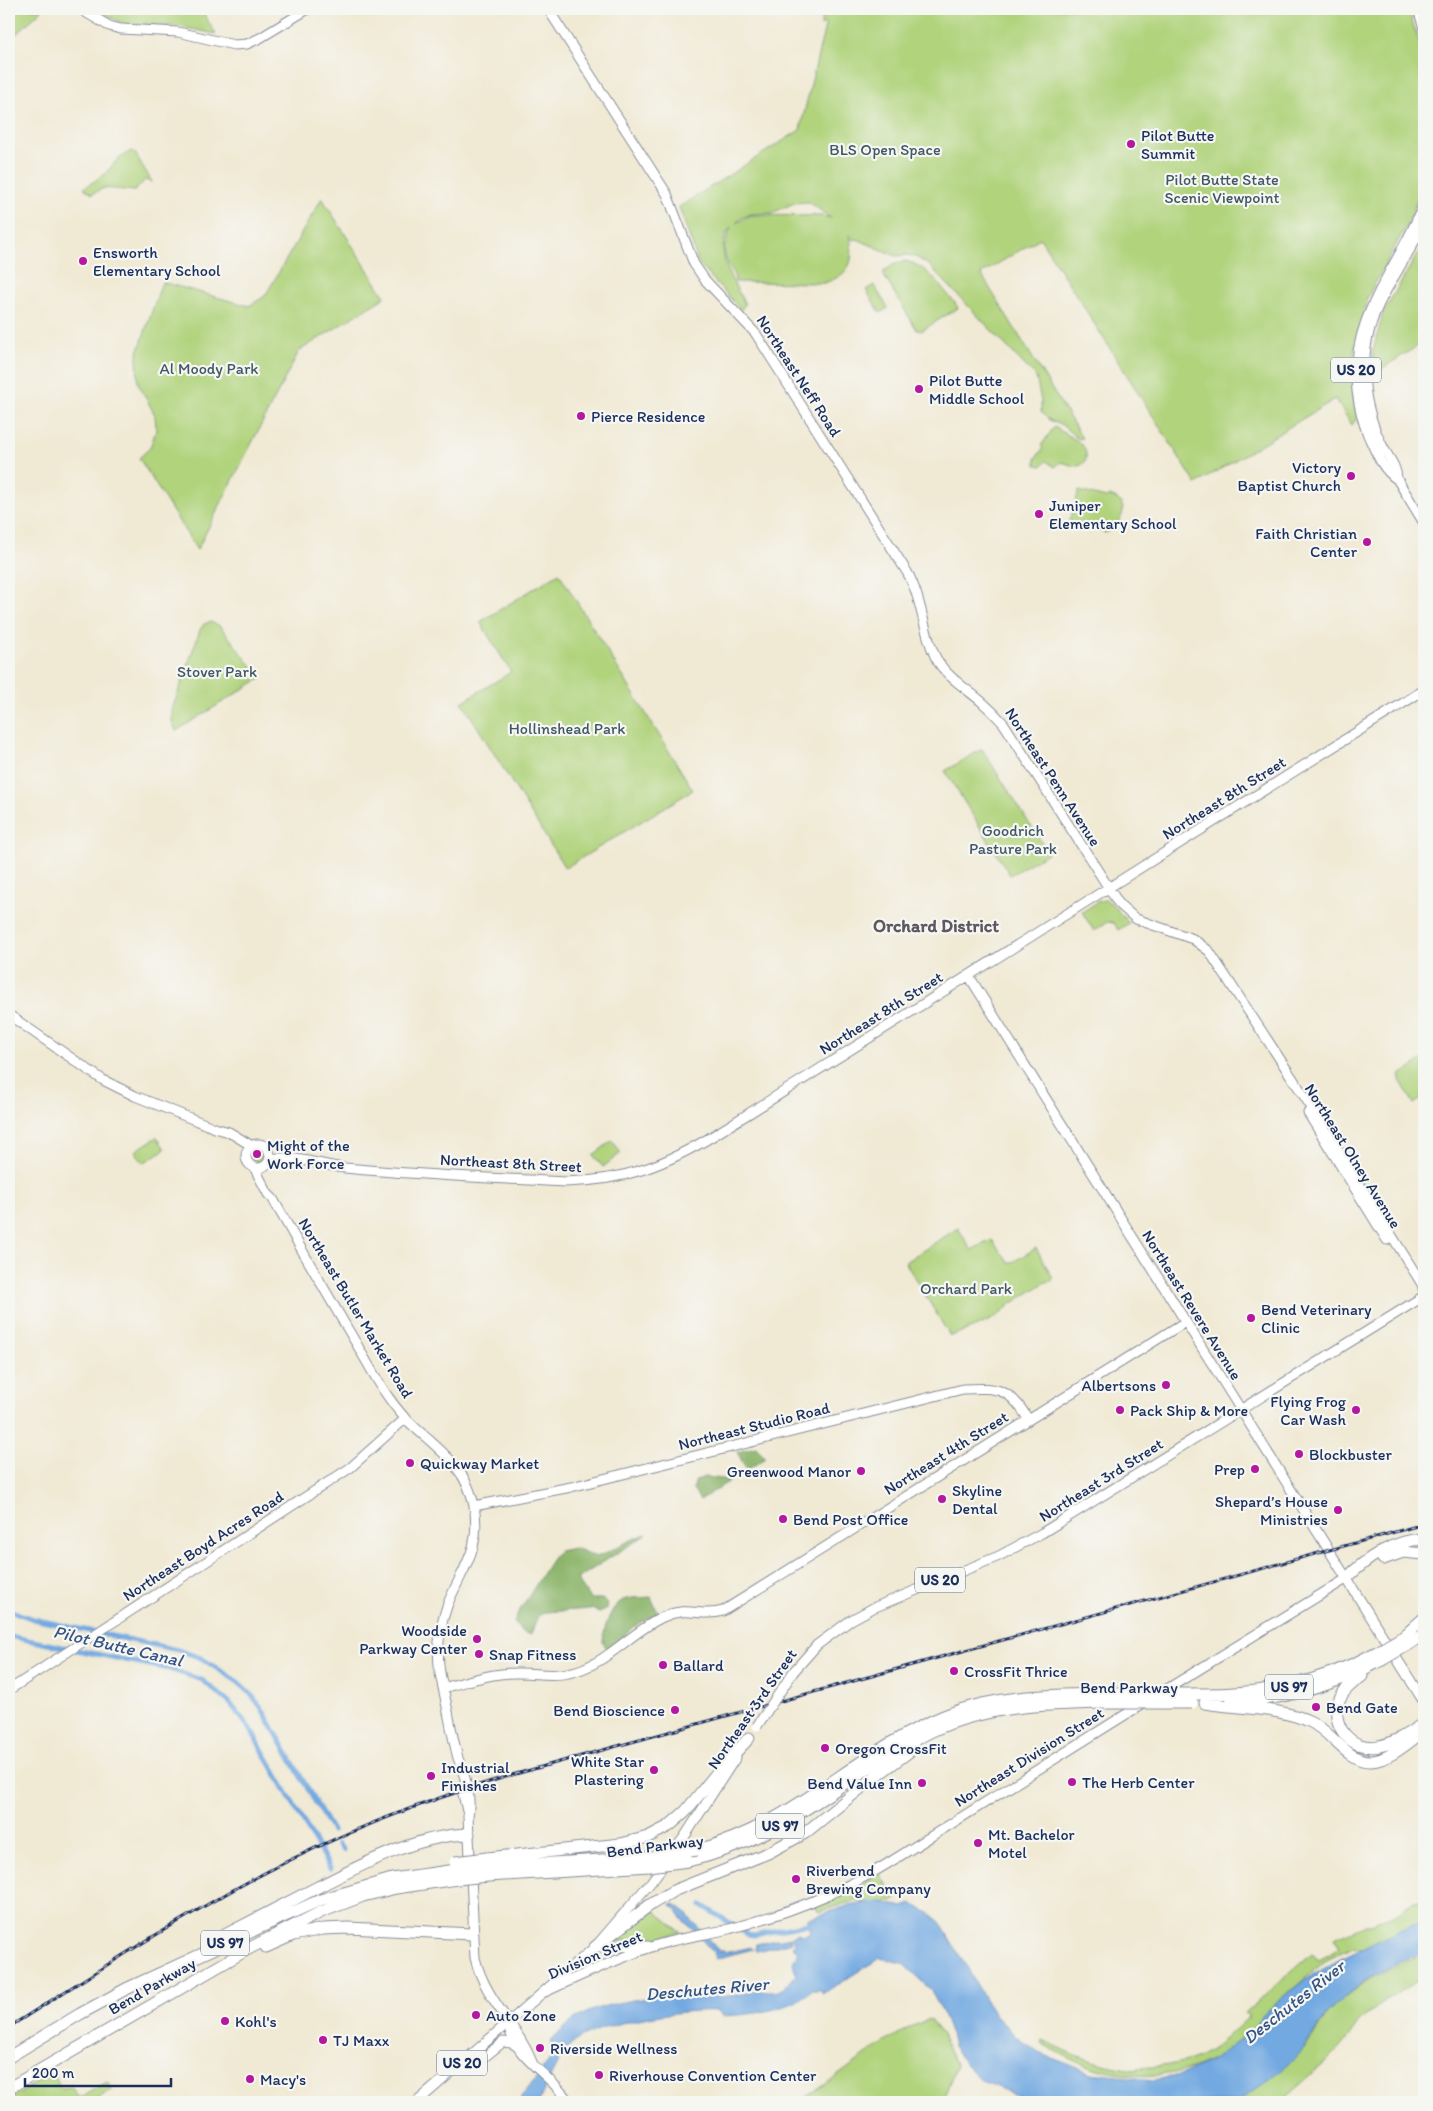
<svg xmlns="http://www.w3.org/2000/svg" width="1433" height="2111" font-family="Itim,sans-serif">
<rect width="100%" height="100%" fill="#f6f6f2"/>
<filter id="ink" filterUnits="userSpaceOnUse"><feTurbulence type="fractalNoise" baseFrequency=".02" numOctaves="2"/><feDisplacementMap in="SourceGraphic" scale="10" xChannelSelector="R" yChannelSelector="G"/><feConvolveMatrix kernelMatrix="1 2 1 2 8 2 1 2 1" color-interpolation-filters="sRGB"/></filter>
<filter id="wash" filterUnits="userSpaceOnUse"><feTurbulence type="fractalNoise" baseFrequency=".0096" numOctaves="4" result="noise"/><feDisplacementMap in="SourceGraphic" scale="20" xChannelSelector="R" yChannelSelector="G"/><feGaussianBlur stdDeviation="1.12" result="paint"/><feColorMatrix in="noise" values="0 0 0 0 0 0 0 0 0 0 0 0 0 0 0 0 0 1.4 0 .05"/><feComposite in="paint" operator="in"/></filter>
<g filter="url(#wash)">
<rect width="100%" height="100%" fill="#f0e9d3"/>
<path fill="#b0d37b" stroke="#66816c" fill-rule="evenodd" d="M9,9H43L9,41Z
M95,9H201L216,34L176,26L126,25Z
M822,9H1408L1424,56V181L1410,219L1366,300L1367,304C1353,343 1348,378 1357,418L1352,425L1335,399L1196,484L1040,238L981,274L1082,438L1078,439L1062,425L1049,420L1041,412V401L1036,377L929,265L914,256L907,255L896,256L857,239L852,240L849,235C856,261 850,275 824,283L735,282C735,273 731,272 728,264C721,250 726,239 731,227C711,249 734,283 745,304L741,310L699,264L679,207L800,130L826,22L821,26ZM807,202C817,206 822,213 831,218L822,216L751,215L736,223L741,218L751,214L772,213L794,203Z
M131,151L135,153L152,182L145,180L135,191L104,188L92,194L84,188L105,174L117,160Z
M322,198L385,297L299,351L197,550L139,458L150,448L156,430L155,415L138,383L137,355L162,282L249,306L265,296Z
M1424,243V342L1373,374V351L1383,313Z
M904,261C926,264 941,287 955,303L958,308L921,331L917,330L884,276V271L896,263Z
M874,285L888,308L880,313L866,290Z
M1054,427C1062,432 1073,437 1081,444C1088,450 1089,465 1077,466C1072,466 1066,463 1061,462L1055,467L1046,461L1042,466L1036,465V458L1043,448L1041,446Z
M1079,491L1106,498L1111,496C1134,506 1119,524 1106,533L1069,521Z
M559,573L693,790L565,868L462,702L511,672L480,622Z
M210,622L220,626L261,678L176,731L172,721V710L200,630L204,624Z
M982,749L1048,853L1010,875L945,771Z
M1106,900L1111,903L1129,923L1118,930L1114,923L1107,922L1094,931L1082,912L1099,901Z
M1424,1059V1097L1414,1104L1400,1080V1075Z
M157,1137L165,1149L143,1163L135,1151Z
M612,1141L621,1153L603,1167L593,1155Z
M252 1156a6 6 0 1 1 12 0a6 6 0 1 1-12 0Z
M958,1228L971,1250L992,1240L1008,1262H1013L1036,1248L1053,1278L1052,1281L1046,1282L1009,1305C1001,1319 965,1331 950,1336L905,1262Z
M880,1874L896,1900C884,1903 866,1906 856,1900L819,1912L815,1906Z
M1424,1900V1922L1409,1926L1374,1952L1353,1947L1325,1961L1262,2016L1260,2019L1262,2021C1251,2031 1239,2042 1227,2051C1191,2077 1141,2081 1098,2069C1079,2064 1060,2053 1042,2044L1043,2040C1074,2055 1102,2067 1137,2070V2068C1157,2067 1179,2065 1198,2057C1217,2049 1234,2030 1250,2016L1245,2013L1312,1954L1319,1960L1340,1948L1334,1938L1364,1925H1372L1378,1921L1394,1915L1412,1903Z
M654,1910L681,1932L659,1938L617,1942V1938L648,1911Z
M1424,1956V1993L1417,1981L1367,2014L1359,2021L1341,2047L1326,2062L1280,2102H1238C1262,2085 1286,2068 1306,2046C1314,2037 1320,2024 1328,2014C1347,1989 1393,1963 1424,1956Z
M929,2019L942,2035L956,2066L946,2093L940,2102H797C842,2077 880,2038 929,2019Z
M53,2073L61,2088L71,2087L78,2096H83L107,2082L112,2090L91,2102H9V2099Z"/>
<path fill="#8cb56b" stroke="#547264" d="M756,1447L765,1458L747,1470L737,1452Z
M705,1477L731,1480L700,1500L693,1490L696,1480Z
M647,1534L577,1579L590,1599H602L608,1604L606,1610L599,1613L592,1609L546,1612L538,1616L531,1634C523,1635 518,1628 514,1622C519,1609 527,1600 534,1588C542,1575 548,1563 558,1551L575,1548L596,1557C614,1550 629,1539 647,1534Z
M651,1597L658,1613L639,1623L608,1649L603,1643C603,1630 610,1607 623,1600C630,1597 643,1598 651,1597Z"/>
<path fill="#72a9e1" stroke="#466ca0" d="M881,1902L903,1907L912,1904L929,1913L940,1922L994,2014L1015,2035L1037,2052L1091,2073L1154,2080L1180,2075L1210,2062L1245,2036L1266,2012L1303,1981L1337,1961L1388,1936L1409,1926L1424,1922V1954C1392,1961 1348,1988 1328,2014C1317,2027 1310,2042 1298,2054C1280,2073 1259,2087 1238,2102H1033L984,2082L964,2063L953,2046L948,2026L931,1990L902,1963L880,1958L827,1991L821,1993V1990H811C796,2010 747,2015 723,2016L718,2011C686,2008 590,2023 568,2047C560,2056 543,2091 539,2102H518L551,2058V2041C559,2033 568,2024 577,2018C598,2004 634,2000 659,1996C671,1995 681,1995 693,1991C709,1999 726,1997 743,1994C747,1993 751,1991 755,1991C764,1990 772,1995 782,1989C787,1985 791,1979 796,1975L793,1962L798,1951L793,1947L795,1942L792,1936L797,1933L803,1935L810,1933L806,1919L854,1904Z
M672,1903L682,1909L718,1950L728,1952L752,1947L753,1949L715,1959L713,1952L679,1915L677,1910L671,1905Z
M791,1937L792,1942L757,1951L755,1949L756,1944Z"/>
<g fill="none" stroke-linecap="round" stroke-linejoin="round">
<path stroke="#72a9e1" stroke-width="5" d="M9,1610L33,1619L178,1650L201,1658L238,1682L249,1692L261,1707L332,1831
M9,1636L169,1669L202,1680L229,1702L251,1730L330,1868
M338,1844L343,1850
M701,1905L748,1934L754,1935L813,1923"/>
</g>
</g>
<g filter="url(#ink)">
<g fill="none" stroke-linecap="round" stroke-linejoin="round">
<defs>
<path id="secondary" d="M80,9L109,26L121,29L178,32L234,45L247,44L260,38L308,9
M548,9L667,194L694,264L705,280L756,334L907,572C923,600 923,635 937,660C947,677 967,689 982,702C990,709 997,716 1004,724L1119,904L1136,919L1193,939L1209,951L1310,1105L1422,1284L1424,1292
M969,976L1241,1410
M9,1015L103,1080L135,1096L215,1128L229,1132L252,1146
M1308,1113L1387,1240
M246 1156a12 12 0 1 1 24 0a12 12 0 1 1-24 0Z
M270,1159C292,1155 322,1165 345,1168C418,1175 492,1178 565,1182C624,1181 666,1165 716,1134L1424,690
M254,1167L268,1194L273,1199C300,1247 328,1296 356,1343C371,1369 385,1397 406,1419C433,1446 467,1465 474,1506C482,1550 462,1568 447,1606C440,1626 437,1644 439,1665C440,1678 444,1690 446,1702C450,1721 453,1740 458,1758C465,1778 472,1794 468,1816L475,1958C486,2002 517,2024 532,2062
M474,1506L571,1487L963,1389C998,1387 1010,1388 1028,1419
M443,1688C466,1682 491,1673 515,1673C533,1672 550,1677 568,1673C606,1666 630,1632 663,1617C689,1605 701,1618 723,1611L1185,1322
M9,1690L350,1468L406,1418
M1159,1694L1346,1579
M461,1786L468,1815
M595,1947L648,1946
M545,1992C581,1975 617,1959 654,1946C678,1938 704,1935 729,1929C785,1914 838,1894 887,1864L1144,1703
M508,2024C515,2060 550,2073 569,2102"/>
<path id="primary" d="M1418,9L1424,28
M1424,203C1399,269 1349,315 1357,391C1359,406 1362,420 1368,435C1375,450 1382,470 1397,479L1424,523
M1397,479C1397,466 1387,456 1382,445C1376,433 1372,422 1369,409C1360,375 1364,333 1380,302C1394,274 1412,250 1424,222
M1241,1410L1424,1702
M794,1671L817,1645L851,1620L873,1608L999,1556L1042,1533L1424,1296
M459,2069L482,2059L503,2042L511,2043L517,2046
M417,2102L595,1947L651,1882L685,1836L736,1757"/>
<path id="highway" d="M1383,1559L1403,1552L1424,1554
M1346,1579C1366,1558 1394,1540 1424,1539
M1403,1637L1424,1618
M1406,1646L1424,1634
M1362,1676C1354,1682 1345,1688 1340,1698C1328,1724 1351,1752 1379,1746C1396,1743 1410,1732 1424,1723
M1195,1694C1260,1695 1320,1684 1377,1652
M1231,1702C1285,1700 1334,1686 1382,1660
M1205,1703C1240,1709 1280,1707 1311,1722C1332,1732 1347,1762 1371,1761C1390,1760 1410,1741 1424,1731
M697,1850C792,1827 858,1750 946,1715C999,1694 1056,1695 1111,1694
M487,1858L621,1844L648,1837L669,1826L685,1812L720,1769L749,1738
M688,1861C787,1839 844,1774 930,1732C985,1705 1049,1704 1108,1703
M487,1867L652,1857
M488,1876L649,1866
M225,1935C256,1919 287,1903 318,1887C363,1864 417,1835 469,1834
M266,1947L293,1935L323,1929L348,1928L472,1934
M595,1947L650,1905L673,1891L768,1853L805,1833L876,1776L914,1748
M9,2057L80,2014L126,1989L320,1900L392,1879L456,1870
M9,2088L250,1948L321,1912L363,1896L396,1888L457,1879"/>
</defs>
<use href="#secondary" stroke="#868c98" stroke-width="11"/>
<use href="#primary" stroke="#868c98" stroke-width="11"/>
<use href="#highway" stroke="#868c98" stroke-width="13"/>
<use href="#secondary" stroke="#fff" stroke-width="9"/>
<use href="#primary" stroke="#fff" stroke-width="9"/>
<use href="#highway" stroke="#fff" stroke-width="11"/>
<defs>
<path id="rail" d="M9,2027C90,1976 171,1923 255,1878C337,1834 423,1801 512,1775L1424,1524"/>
</defs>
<use href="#rail" stroke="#1b2f5e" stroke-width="3"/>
<use href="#rail" stroke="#f6f6f2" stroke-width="1" stroke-dasharray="4" stroke-linecap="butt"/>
<defs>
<path id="primary-bridge" d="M757,1726L794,1671"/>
<path id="highway-bridge" d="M1377,1652L1401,1638
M1382,1660L1406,1646
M1111,1694H1195
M1108,1703H1192
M652,1857L697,1850
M455,1862L487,1858
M649,1866L688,1861
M456,1870L487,1867
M457,1879L488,1876"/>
</defs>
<use href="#primary-bridge" stroke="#868c98" stroke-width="11" stroke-linecap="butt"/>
<use href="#highway-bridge" stroke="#868c98" stroke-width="13" stroke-linecap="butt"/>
<use href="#primary-bridge" stroke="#fff" stroke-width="9"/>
<use href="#highway-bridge" stroke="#fff" stroke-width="11"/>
</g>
</g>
<g fill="#b5179e" stroke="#f6f6f2" stroke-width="2">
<circle cx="1131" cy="144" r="5"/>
<circle cx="83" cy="261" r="5"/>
<circle cx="919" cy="389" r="5"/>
<circle cx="581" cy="416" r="5"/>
<circle cx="1351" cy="476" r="5"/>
<circle cx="1039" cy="514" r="5"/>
<circle cx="1367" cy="542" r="5"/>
<circle cx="257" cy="1154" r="5"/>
<circle cx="1251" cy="1318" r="5"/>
<circle cx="1166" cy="1385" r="5"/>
<circle cx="1120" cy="1410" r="5"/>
<circle cx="1356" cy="1410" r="5"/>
<circle cx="1299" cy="1454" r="5"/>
<circle cx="410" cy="1463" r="5"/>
<circle cx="1255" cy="1469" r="5"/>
<circle cx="861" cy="1471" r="5"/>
<circle cx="942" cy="1499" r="5"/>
<circle cx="1338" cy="1510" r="5"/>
<circle cx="783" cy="1519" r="5"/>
<circle cx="477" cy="1639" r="5"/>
<circle cx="479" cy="1654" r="5"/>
<circle cx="663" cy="1665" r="5"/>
<circle cx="954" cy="1671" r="5"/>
<circle cx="1316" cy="1707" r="5"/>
<circle cx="675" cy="1710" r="5"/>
<circle cx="825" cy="1748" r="5"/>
<circle cx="654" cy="1770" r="5"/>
<circle cx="431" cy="1776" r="5"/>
<circle cx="1072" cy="1782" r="5"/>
<circle cx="922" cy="1783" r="5"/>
<circle cx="978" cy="1843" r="5"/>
<circle cx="796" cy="1879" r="5"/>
<circle cx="476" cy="2015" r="5"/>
<circle cx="225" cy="2021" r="5"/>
<circle cx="323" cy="2040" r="5"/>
<circle cx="540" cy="2048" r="5"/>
<circle cx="599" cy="2075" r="5"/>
<circle cx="250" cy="2079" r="5"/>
</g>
<g text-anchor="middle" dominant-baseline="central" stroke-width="4.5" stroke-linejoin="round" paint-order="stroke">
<g fill="#f6f6f2" stroke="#5d6b8a" stroke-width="1">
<rect x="1331" y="357.5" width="50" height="25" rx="4"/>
<rect x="915" y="1567.5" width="50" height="25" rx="4"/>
<rect x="1265" y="1674.5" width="48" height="25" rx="4"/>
<rect x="756" y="1813.5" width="48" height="25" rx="4"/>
<rect x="201" y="1930.5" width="48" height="25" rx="4"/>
<rect x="437" y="2050.5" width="50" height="25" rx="4"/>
</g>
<g font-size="15" font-weight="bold" fill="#1b2f5e">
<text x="1356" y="370">US 20</text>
<text x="940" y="1580">US 20</text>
<text x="1289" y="1687">US 97</text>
<text x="780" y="1826">US 97</text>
<text x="225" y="1943">US 97</text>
<text x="462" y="2063">US 20</text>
</g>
<g font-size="16" fill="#1b2f5e" stroke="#f6f6f2" text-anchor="start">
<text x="1141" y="135">Pilot Butte<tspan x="1141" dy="18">Summit</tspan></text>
<text x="93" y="252">Ensworth<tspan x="93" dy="18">Elementary School</tspan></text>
<text x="929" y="380">Pilot Butte<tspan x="929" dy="18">Middle School</tspan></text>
<text x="591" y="416">Pierce Residence</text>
<text x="1341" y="467" text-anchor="end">Victory<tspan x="1341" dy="18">Baptist Church</tspan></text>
<text x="1049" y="505">Juniper<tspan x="1049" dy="18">Elementary School</tspan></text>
<text x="1357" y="533" text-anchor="end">Faith Christian<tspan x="1357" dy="18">Center</tspan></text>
<text x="267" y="1145">Might of the<tspan x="267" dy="18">Work Force</tspan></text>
<text x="1261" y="1309">Bend Veterinary<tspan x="1261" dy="18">Clinic</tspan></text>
<text x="1156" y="1385" text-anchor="end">Albertsons</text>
<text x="1346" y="1401" text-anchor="end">Flying Frog<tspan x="1346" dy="18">Car Wash</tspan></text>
<text x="1130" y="1410">Pack Ship &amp; More</text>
<text x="1309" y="1454">Blockbuster</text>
<text x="420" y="1463">Quickway Market</text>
<text x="1245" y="1469" text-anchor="end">Prep</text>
<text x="851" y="1471" text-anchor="end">Greenwood Manor</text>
<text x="952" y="1490">Skyline<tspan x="952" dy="18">Dental</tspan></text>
<text x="1328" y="1501" text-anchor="end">Shepard’s House<tspan x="1328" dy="18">Ministries</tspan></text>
<text x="793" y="1519">Bend Post Office</text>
<text x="467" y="1630" text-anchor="end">Woodside<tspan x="467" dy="18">Parkway Center</tspan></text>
<text x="489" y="1654">Snap Fitness</text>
<text x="673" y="1665">Ballard</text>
<text x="964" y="1671">CrossFit Thrice</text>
<text x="1326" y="1707">Bend Gate</text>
<text x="665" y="1710" text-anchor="end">Bend Bioscience</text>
<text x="835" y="1748">Oregon CrossFit</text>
<text x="644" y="1761" text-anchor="end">White Star<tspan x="644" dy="18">Plastering</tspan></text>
<text x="441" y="1767">Industrial<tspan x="441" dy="18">Finishes</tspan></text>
<text x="1082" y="1782">The Herb Center</text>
<text x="912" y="1783" text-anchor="end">Bend Value Inn</text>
<text x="988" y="1834">Mt. Bachelor<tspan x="988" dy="18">Motel</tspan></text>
<text x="806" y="1870">Riverbend<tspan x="806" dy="18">Brewing Company</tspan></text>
<text x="486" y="2015">Auto Zone</text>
<text x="235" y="2021">Kohl's</text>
<text x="333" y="2040">TJ Maxx</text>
<text x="550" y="2048">Riverside Wellness</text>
<text x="609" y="2075">Riverhouse Convention Center</text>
<text x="260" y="2079">Macy's</text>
</g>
<g font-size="16" fill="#405865" stroke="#f6f6f2">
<text x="885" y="149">BLS Open Space</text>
<text x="1222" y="179">Pilot Butte State<tspan x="1222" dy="18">Scenic Viewpoint</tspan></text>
<text x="209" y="368">Al Moody Park</text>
<text x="217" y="671">Stover Park</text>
<text x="567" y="728">Hollinshead Park</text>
<text x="1013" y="830">Goodrich<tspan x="1013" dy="18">Pasture Park</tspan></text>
<text x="966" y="1288">Orchard Park</text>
</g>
<g font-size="16" fill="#1b2f5e" stroke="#f6f6f2">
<text transform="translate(799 376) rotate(57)">Northeast Neff Road</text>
<text transform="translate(1053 777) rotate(57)">Northeast Penn Avenue</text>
<text transform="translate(1224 798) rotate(-32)">Northeast 8th Street</text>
<text transform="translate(881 1013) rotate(-32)">Northeast 8th Street</text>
<text transform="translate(1353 1156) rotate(58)">Northeast Olney Avenue</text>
<text transform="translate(511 1163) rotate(3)">Northeast 8th Street</text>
<text transform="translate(1192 1305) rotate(58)">Northeast Revere Avenue</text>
<text transform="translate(356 1308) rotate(59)">Northeast Butler Market Road</text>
<text transform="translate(754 1426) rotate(-14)">Northeast Studio Road</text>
<text transform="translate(946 1453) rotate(-32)">Northeast 4th Street</text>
<text transform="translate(1101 1480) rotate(-32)">Northeast 3rd Street</text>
<text transform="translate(203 1546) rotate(-33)">Northeast Boyd Acres Road</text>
<text x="1129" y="1687">Bend Parkway</text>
<text transform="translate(752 1709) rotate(-55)">Northeast 3rd Street</text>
<text transform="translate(1029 1757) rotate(-32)">Northeast Division Street</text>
<text transform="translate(655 1846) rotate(-7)">Bend Parkway</text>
<text transform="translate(595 1955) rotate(-23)">Division Street</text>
<text transform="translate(152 1986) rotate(-30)">Bend Parkway</text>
</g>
<g font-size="18" font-weight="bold" fill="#605860" stroke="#f6f6f2">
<text x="936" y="926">Orchard District</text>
</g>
<g font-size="18" font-style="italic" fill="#355485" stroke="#f6f6f2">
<text transform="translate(118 1646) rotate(13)">Pilot Butte Canal</text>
<text transform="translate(707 1989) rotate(-5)">Deschutes River</text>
<text transform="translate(1294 2002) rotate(-38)">Deschutes River</text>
</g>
</g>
<rect width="1433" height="2111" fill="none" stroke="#f6f6f2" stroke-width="30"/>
<path d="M25 2078v8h146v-8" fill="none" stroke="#1b2f5e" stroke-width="2.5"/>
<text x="32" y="2078" font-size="15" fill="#1b2f5e" stroke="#f6f6f2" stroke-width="4" paint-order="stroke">200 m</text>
</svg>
